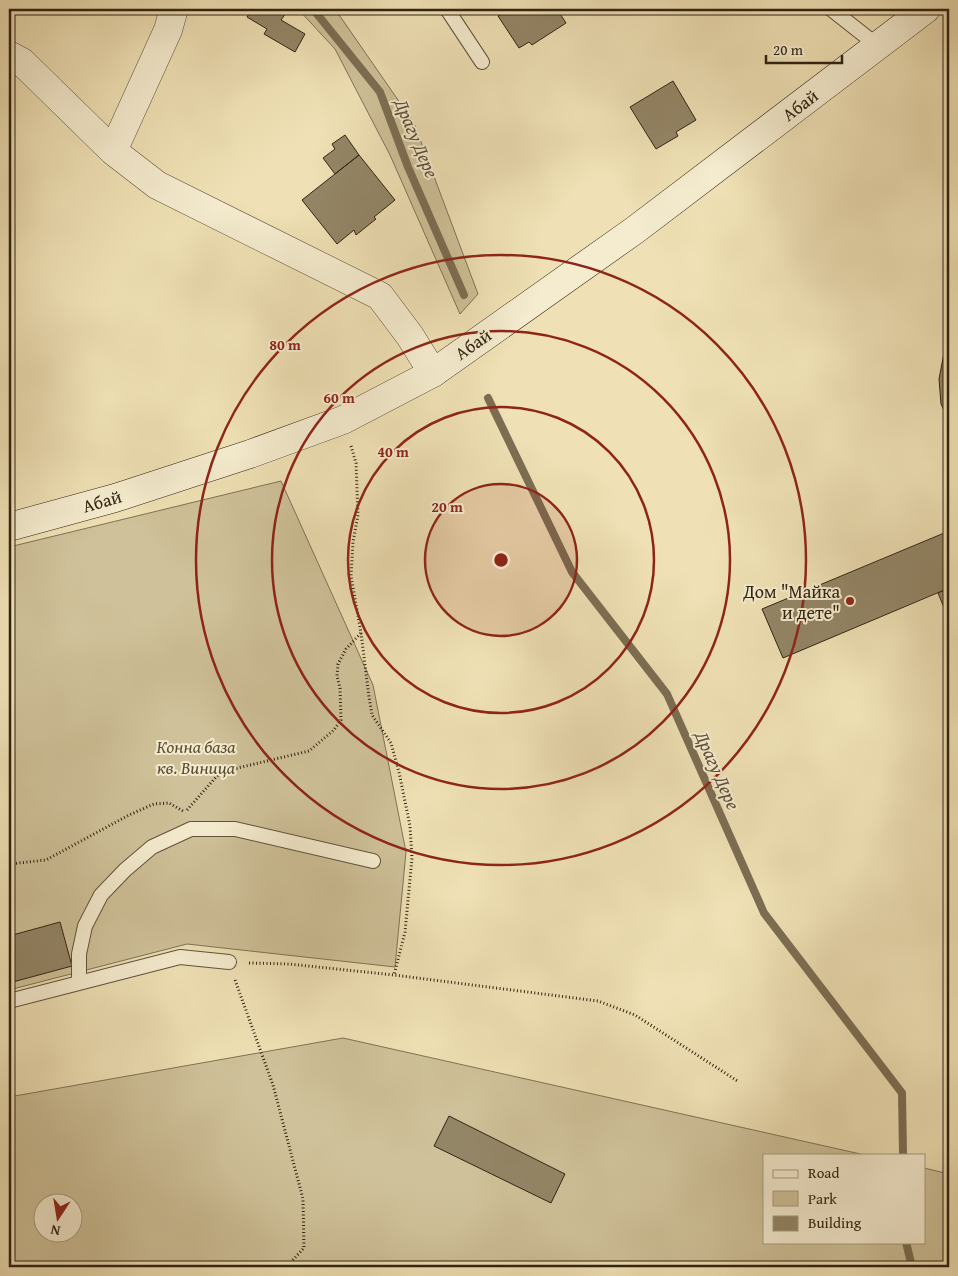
<svg xmlns="http://www.w3.org/2000/svg" width="958" height="1276" font-family="'Gentium Book Plus',serif">
<rect width="100%" height="100%" fill="#efe1b5"/>
<filter id="stains"><feTurbulence type="fractalNoise" baseFrequency=".004" numOctaves="4"/><feColorMatrix values="0 0 0 0 .2 0 0 0 0 .09 0 0 0 0 .02 0 0 0 .5 -.17"/></filter>
<radialGradient id="worn" r=".72"><stop offset=".6" stop-color="#630" stop-opacity="0"/><stop offset="1" stop-color="#630" stop-opacity=".3"/></radialGradient>
<path fill="#cfc199" stroke="#807256" fill-rule="evenodd" d="M298,9H335L414,123L478,294L460,314L390,155L335,49Z
M281,481L373,685L406,852L395,967L187,944L9,990V547Z
M343,1038L865,1155H764V1242H924V1168L949,1174V1267H9V1097ZM42,1204H72V1234H42Z"/>
<g fill="none" stroke-linecap="round" stroke-linejoin="round">
<path stroke="#7c6e53" stroke-width="8" d="M313,9L380,92L408,167L464,295
M488,398L572,572L667,694L764,913L902,1093L903,1155
M906,1242L912,1267"/>
</g>
<path fill="#938667" stroke="#302312" d="M252,9H279L286,13L281,20L305,34L295,52L264,34L267,29L247,17Z
M503,9H557L566,23L532,45L529,42L519,48L498,16L505,12Z
M673,81L696,120L676,132L678,136L656,149L630,107Z
M345,135L359,155L335,174L323,158L335,149L332,144Z
M359,155L395,200L374,217L376,219L356,235L354,230L337,244L302,200Z
M949,345V421L941,404L939,379L944,353Z
M949,531V588L783,658L762,609Z
M949,588V620L938,593Z
M60,922L72,966L9,983V936Z
M449,1116L565,1174L551,1203L434,1146Z"/>
<g fill="none" stroke-linecap="round" stroke-linejoin="round">
<defs>
<path id="lane" d="M447,9L482,62
M831,9L878,46
M79,983V954L85,926L101,895L125,870L152,847L191,829H235L373,861
M9,1001L180,957L229,962"/>
<path id="street" d="M174,9L168,30L113,151L157,185L380,296L410,336L433,373
M9,55L22,62L113,151"/>
<path id="secondary" d="M9,527L115,498L250,454L343,420L433,373L635,230L926,9"/>
</defs>
<use href="#lane" stroke="#60523b" stroke-width="16"/>
<use href="#street" stroke="#60523b" stroke-width="29"/>
<use href="#secondary" stroke="#302312" stroke-width="29"/>
<path stroke="#302312" stroke-width="3" stroke-dasharray="1 2.5" stroke-linecap="butt" d="M351,446L356,463L358,515L353,542L351,576L361,633L369,697L372,715L391,743L399,772L410,826L412,858L405,932L394,975
M187,810L217,776L225,771L309,751L334,730L341,720L340,688L337,676L338,664L346,649L361,633
M9,864L46,860L129,815L154,804L169,803L183,811
M249,963L289,964L394,975L598,1001L635,1015L739,1082
M235,980L273,1085L303,1199L304,1248L286,1267"/>
<use href="#lane" stroke="#f5eccf" stroke-width="14"/>
<use href="#street" stroke="#f5eccf" stroke-width="28"/>
<use href="#secondary" stroke="#f5eccf" stroke-width="28"/>
</g>
<circle cx="501" cy="560" r="76" fill="#8f2418" fill-opacity=".12"/>
<g fill="none" stroke="#8f2418" stroke-width="2.5">
<circle cx="501" cy="560" r="76"/>
<circle cx="501" cy="560" r="153"/>
<circle cx="501" cy="560" r="229"/>
<circle cx="501" cy="560" r="305"/>
</g>
<circle fill="#8f2418" stroke="#f5eccf" stroke-width="2" cx="850" cy="601" r="5"/>
<g text-anchor="middle" dominant-baseline="central" stroke-width="4" stroke-linejoin="round" paint-order="stroke">
<g font-size="18" fill="#302312" stroke="#f5eccf">
<text transform="translate(800 105) rotate(-37)">Абай</text>
<text transform="translate(473 344) rotate(-35)">Абай</text>
<text transform="translate(102 501) rotate(-16)">Абай</text>
</g>
<g font-size="18" fill="#302312" stroke="#f5eccf" text-anchor="end">
<text x="840" y="591">Дом "Майка<tspan x="840" dy="21">и дете"</tspan></text>
</g>
<g font-size="18" font-style="italic" fill="#584a34" stroke="#f5eccf">
<text x="196" y="746">Конна база<tspan x="196" dy="21">кв. Виница</tspan></text>
</g>
<g font-size="19" font-style="italic" fill="#5c4f38" stroke="#f5eccf">
<text transform="translate(417 138) rotate(67)">Драгу Дере</text>
<text transform="translate(718 770) rotate(66)">Драгу Дере</text>
</g>
</g>
<circle cx="501" cy="560" r="8" fill="#8f2418" stroke="#f5eccf" stroke-width="2.5"/>
<g font-size="15" text-anchor="middle" font-weight="bold" fill="#8f2418" stroke="#f5eccf" stroke-width="4" stroke-linejoin="round" paint-order="stroke">
<text x="285" y="350">80 m</text>
<text x="339" y="403">60 m</text>
<text x="393" y="457">40 m</text>
<text x="447" y="512">20 m</text>
</g>
<rect width="958" height="1276" fill="none" stroke="#efe1b5" stroke-width="30"/>
<rect x="10" y="10" width="938" height="1256" fill="none" stroke="#302312" stroke-width="2.5"/>
<rect x="15" y="15" width="928" height="1246" fill="none" stroke="#302312"/>
<rect x="763" y="1154" width="162" height="90" fill="#f5eccf" stroke="#a69c83"/>
<rect x="773" y="1170" width="25" height="8" fill="#f5eccf" stroke="#a69c83"/>
<text x="808" y="1178" font-size="15" fill="#302312">Road</text>
<rect x="773" y="1191" width="25" height="15" fill="#cfc199" stroke="#a69c83"/>
<text x="808" y="1204" font-size="15" fill="#302312">Park</text>
<rect x="773" y="1216" width="25" height="15" fill="#938667" stroke="#a69c83"/>
<text x="808" y="1228" font-size="15" fill="#302312">Building</text>
<g transform="translate(58 1218) rotate(192)"><circle r="24" fill="#f5eccf" stroke="#a69c83"/>
<path d="M0-4L9 19L0 12L-9 19Z" fill="#8f2418"/>
<text y="-8" font-size="14" font-weight="bold" text-anchor="middle" fill="#302312">N</text>
</g>
<path d="M766 55v8h76v-8" fill="none" stroke="#302312" stroke-width="2.5"/>
<text x="773" y="55" font-size="15" fill="#302312" stroke="#f5eccf" stroke-width="4" paint-order="stroke">20 m</text>
<rect width="100%" height="100%" filter="url(#stains)"/>
<rect width="100%" height="100%" fill="url(#worn)"/>
</svg>
